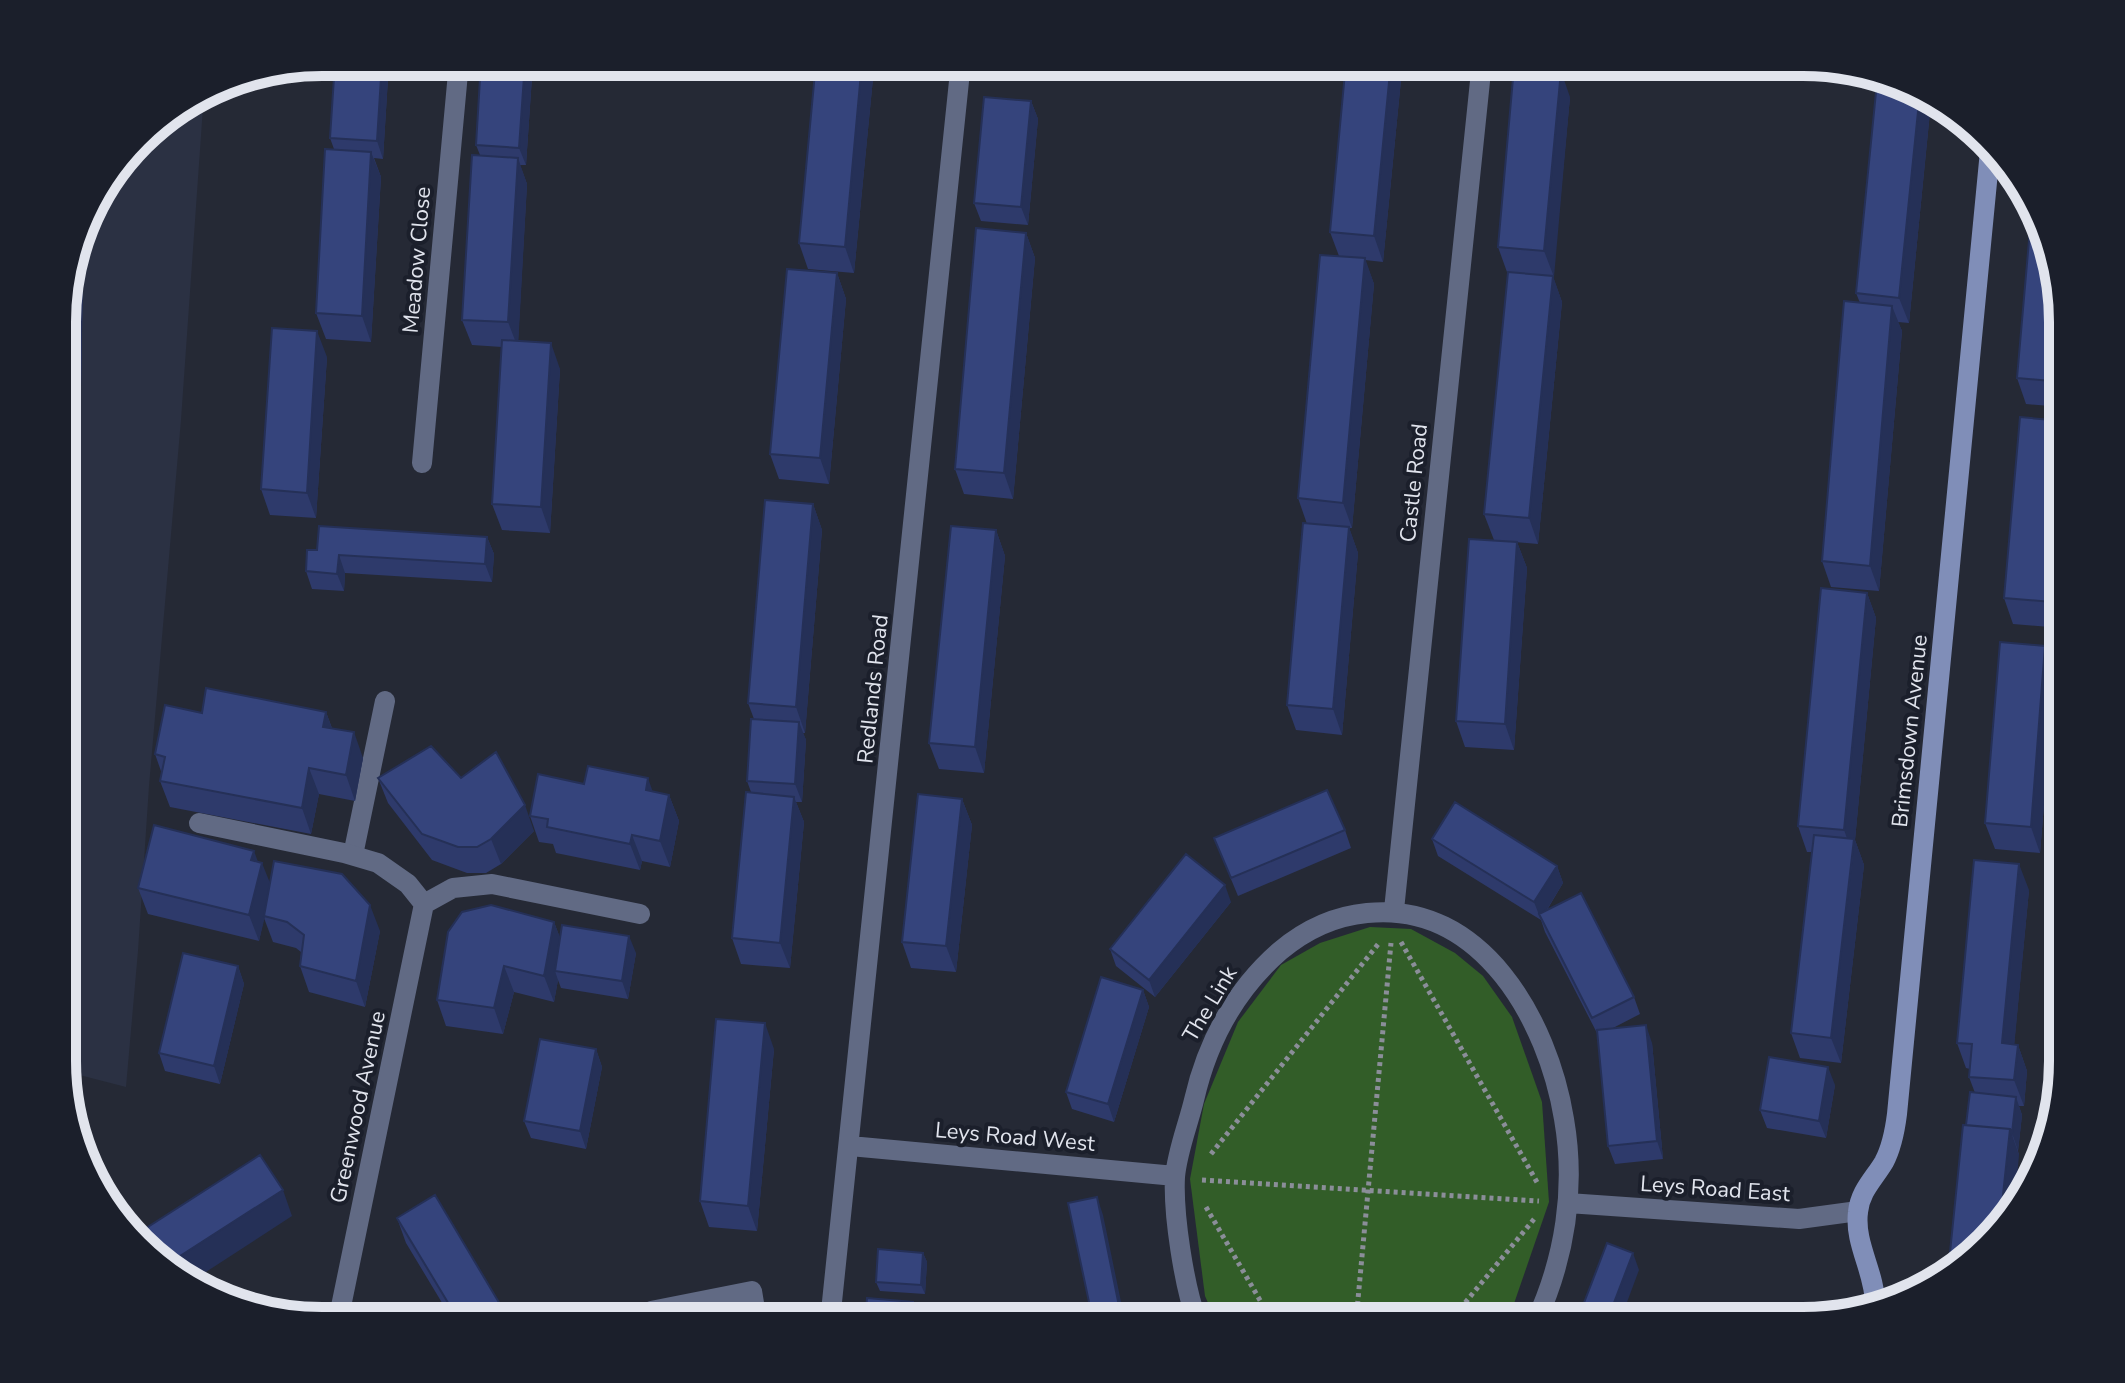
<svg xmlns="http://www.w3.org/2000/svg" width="2125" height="1383" font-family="'Nunito Sans',sans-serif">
<rect width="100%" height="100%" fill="#252935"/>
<path fill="#2b3143" d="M204,93L181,420L149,786L138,951L126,1087L64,1071V289L89,207L150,127Z"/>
<path fill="#325d28" d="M1370,927L1411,929L1455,953L1483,976L1512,1017L1542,1102L1549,1202L1508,1321H1216L1205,1296L1190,1179L1204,1104L1238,1022L1281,965L1320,943Z"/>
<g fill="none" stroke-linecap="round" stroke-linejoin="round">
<path stroke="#8b8e99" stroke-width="5" stroke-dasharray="4 4" stroke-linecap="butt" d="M1401,942L1538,1184
M1211,1154L1379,943
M1202,1180L1539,1201
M1206,1207L1272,1321
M1356,1321L1391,943
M1450,1321L1535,1218"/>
<path stroke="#616a84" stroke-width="20" d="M353,855L385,701
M651,1311L752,1291L757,1321"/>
<path stroke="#616a84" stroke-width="20" d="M422,463L459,62
M199,823L344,853L378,863L408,884L424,904L453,888L492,884L640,914
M1394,910L1482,62
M850,1146L1175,1176
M1568,1203L1799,1219L1858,1211
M338,1321L424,904
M830,1321L961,62
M1197,1321C1184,1286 1173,1214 1175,1177C1177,1152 1188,1125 1194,1100C1207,1043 1235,990 1280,951C1305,930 1335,916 1367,913C1482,901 1548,1021 1564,1119C1576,1188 1565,1258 1536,1321"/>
<path stroke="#808eb8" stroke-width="20" d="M1875,1304C1875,1272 1854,1244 1858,1212C1860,1191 1874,1179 1884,1162C1892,1147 1895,1130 1897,1114L1990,151"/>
</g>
<path fill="#2e3a6b" d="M335,62H389L383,159L374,158L381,177L371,342L326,339L316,313L334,149L330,138Z
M533,62L526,165H520L527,184L518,341L560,369L550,533L502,530L492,504L502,347L472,345L462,320L480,155L476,145Z
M816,62H871L874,68L854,273L808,269L799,243Z
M1346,62H1394L1401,80L1383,262L1365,260L1374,284L1352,528H1349L1358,553L1342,735L1296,730L1287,705L1307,524L1298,498L1339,256L1330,232Z
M1905,85L1923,94L1930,112L1909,323L1898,322L1902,331L1879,591L1831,587L1822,561L1860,303L1856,293Z
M1570,97L1553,277L1562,302L1538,544L1494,540L1484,514L1508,272H1507L1498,247Z
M1031,101L1038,119L1028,225L981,221L974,203Z
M84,224L79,495H64V289Z
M1026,233L1035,258L1013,499L964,494L955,469Z
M837,273L846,299L829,484L779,479L770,454Z
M2062,306V407L2026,404L2017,378Z
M327,357L316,518L270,515L261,489Z
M2020,417L2061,628L2013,624L2004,598Z
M813,504L822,530L805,733H803L806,740L802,802H796L804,822L790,968L741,964L732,938L751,792L747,781L754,719L748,703Z
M996,530L1005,556L984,773L939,769L929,743Z
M487,537L494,554L492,582L345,573L344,591L312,589L306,571L317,550Z
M1517,542L1527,568L1514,750L1465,747L1456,721Z
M1867,593L1876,618L1855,840L1864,865L1841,1063L1800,1058L1791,1033L1812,852H1807L1798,826Z
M2045,646L2055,671L2040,853L1995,849L1985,823Z
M326,712L332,728L363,758L355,801L319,794L311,834L170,807L160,781L162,774L155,754L202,713Z
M378,778H461L534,831L501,864L486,873H467L432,860L388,803Z
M584,784L653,792L669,795L679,821L670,867L642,861L640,870L556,853L553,844L539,842L530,816Z
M962,799L972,825L956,972L911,968L902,942Z
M1345,830L1351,848L1238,896L1214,838Z
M1432,839L1557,866L1563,883L1547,910L1634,997L1640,1014L1613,1028L1652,1043L1663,1159L1615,1164L1608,1146L1598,1035L1545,932L1541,920L1438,856Z
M258,862L270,883L380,931L365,1007L309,992L300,966L301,952L296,948L273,942L264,918L259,941L148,914L138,888Z
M2029,890L2014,1045H2018L2027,1071L2024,1106H2019L2022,1115L2018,1151L2019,1155L1966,1125L1975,1093L1969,1077L1970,1069L1966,1068L1957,1043Z
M1231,902L1155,997L1116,966L1110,949Z
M554,922L560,938L636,953L628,999L561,988L558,980L554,1002L514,992L503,1034L446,1026L437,1000Z
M238,966L244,984L220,1084L165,1071L159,1053Z
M1143,990L1149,1007L1114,1122L1072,1109L1066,1092Z
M596,1049L602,1067L586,1149L531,1138L524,1121Z
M774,1049L757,1231L709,1227L700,1201Z
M1835,1085L1826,1138L1767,1128L1760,1110Z
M397,1218L510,1321H453L406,1243Z
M923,1253L927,1262L925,1294L880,1291L876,1282Z"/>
<path fill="#253057" d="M382,62H389L383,159L377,141Z
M525,62H533L526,165L519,148Z
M862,62H871L874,68L854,273L845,247Z
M1391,62H1394L1401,80L1383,262L1374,236Z
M1561,71L1570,97L1554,277L1544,251Z
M1920,92L1923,94L1930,112L1909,323L1899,298Z
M1031,101L1038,119L1028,225L1021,207Z
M371,152L381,177L371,342L362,316Z
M518,158L527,184L518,348L508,322Z
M84,224L79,495L70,469L73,259Z
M1026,233L1035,258L1013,499L1004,473Z
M1365,258L1374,284L1352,528L1343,503Z
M837,273L846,299L829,484L820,458Z
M1553,276L1562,302L1538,544L1529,518Z
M1892,306L1902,331L1879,591L1870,566Z
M317,331L327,357L316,518L307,493Z
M551,343L560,369L550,533L541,507Z
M2062,485V616L2061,628L2052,602Z
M813,504L822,530L805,733L796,707Z
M1349,527L1358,553L1342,735L1333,709Z
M996,530L1005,556L984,773L975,747Z
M487,537L494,554L492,582L485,564Z
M1517,542L1527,568L1514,750L1505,724Z
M339,555L345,573L344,591L337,574Z
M1867,593L1876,618L1855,840L1864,865L1841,1063L1831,1038L1853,855L1844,830Z
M2045,646L2055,671L2040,853L2031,827Z
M326,712L335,737L323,727Z
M799,722L806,740L802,802L795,784Z
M354,732L363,758L355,801L346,775Z
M309,768L319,794L311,834L302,808Z
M648,778L657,804L646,790Z
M669,795L679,821L670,867L660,841Z
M794,797L804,822L790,968L780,943Z
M962,799L972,825L956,972L946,946Z
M525,805L534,831L501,864L491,839Z
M632,835L642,861L640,870L630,844Z
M254,851L261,870L262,863L272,888L259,941L249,915L251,860Z
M2019,864L2029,890L2012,1069L2002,1043Z
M1557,866L1563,883L1541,919L1539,914L1541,920L1534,902Z
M1225,885L1231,902L1155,997L1149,980Z
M370,905L380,931L365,1007L356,981Z
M554,922L564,948L555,971L558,980L554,1002L544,976Z
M629,936L636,953L628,999L622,981Z
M238,966L244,984L220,1084L214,1066Z
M504,966L514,992L503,1034L494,1008Z
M1143,990L1149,1007L1114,1122L1108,1104Z
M765,1023L774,1049L757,1231L748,1206Z
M1646,1025L1652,1043L1663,1159L1657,1141Z
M2018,1045L2027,1071L2024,1106L2014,1080Z
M596,1049L602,1067L586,1149L580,1131Z
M1828,1067L1835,1085L1826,1138L1819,1121Z
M2016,1097L2022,1115L2018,1151L2012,1133Z
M2010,1129L2019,1155L2014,1211L2000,1223Z
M283,1190L292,1216L189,1283L177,1277L166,1265Z
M1097,1197L1103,1215L1125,1321H1122Z
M923,1253L927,1262L925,1294L921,1285Z
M1633,1253L1639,1270L1620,1321H1607Z
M913,1302L920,1321H911Z"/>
<path fill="#35447c" stroke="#253057" stroke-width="2" d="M335,62H382L377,141L330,138Z
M481,62H525L519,148L476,145Z
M816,62H862L845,247L799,243Z
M1346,62H1391L1374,236L1330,232Z
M1514,67L1561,71L1544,251L1498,247Z
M1877,82L1905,85L1920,92L1899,298L1856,293Z
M984,97L1031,101L1021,207L974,203Z
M325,149L371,152L362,316L316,313Z
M472,155L518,158L508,322L462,320Z
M2032,206L2062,306V382L2017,378Z
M976,228L1026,233L1004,473L955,469Z
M1320,255L1365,258L1343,503L1298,498Z
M73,259L70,469H64V289Z
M787,269L837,273L820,458L770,454Z
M1508,272L1553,276L1529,518L1484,514Z
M1844,301L1892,306L1870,566L1822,561Z
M272,328L317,331L307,493L261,489Z
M502,340L551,343L541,507L492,504Z
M2020,417L2062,421V485L2052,602L2004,598Z
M765,500L813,504L796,707L748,703Z
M1303,523L1349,527L1333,709L1287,705Z
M319,526L487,537L485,564L339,555L337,574L306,571L307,550H317Z
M951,526L996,530L975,747L929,743Z
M1469,539L1517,542L1505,724L1456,721Z
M1821,588L1867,593L1844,830L1798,826Z
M2000,642L2045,646L2031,827L1985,823Z
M206,688L326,712L323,727L354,732L346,775L309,768L302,808L160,781L165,757L155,754L165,705L202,713Z
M751,719L799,722L795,784L747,781Z
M431,746L461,778L496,752L525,805L491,839L477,847H458L422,834L378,778Z
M588,766L648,778L646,790L669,795L660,841L632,835L630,844L547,827L548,819L530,816L538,774L584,784Z
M1327,790L1345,830L1231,878L1214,838Z
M746,792L794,797L780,943L732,938Z
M918,794L962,799L946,946L902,942Z
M1455,802L1557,866L1534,902L1432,839Z
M154,825L254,851L251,860L262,863L249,915L138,888Z
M1814,835L1854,839L1831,1038L1791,1033Z
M1186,854L1225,885L1149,980L1110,949Z
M1974,860L2019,864L2002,1043L2018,1045L2014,1080L1969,1077L1972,1044L1957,1043Z
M274,861L342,874L370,905L356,981L300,966L304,935L287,922L264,916Z
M1581,893L1634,997L1592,1018L1539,914Z
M491,905L554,922L544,976L504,966L494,1008L437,1000L448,932L462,912Z
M562,925L629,936L622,981L555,971Z
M183,953L238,966L214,1066L159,1053Z
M1101,977L1143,990L1108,1104L1066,1092Z
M716,1019L765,1023L748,1206L700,1201Z
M1646,1025L1657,1141L1608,1146L1597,1030Z
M540,1039L596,1049L580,1131L524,1121Z
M1769,1057L1828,1067L1819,1121L1760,1110Z
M1970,1092L2016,1097L2012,1133L2010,1129L1966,1125Z
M1963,1125L2010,1129L2000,1223L1948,1272Z
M260,1155L283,1190L166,1265L137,1234Z
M435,1195L510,1321H459L397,1218Z
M1097,1197L1122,1321H1093L1068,1203Z
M1607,1243L1633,1253L1607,1321H1577Z
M878,1249L923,1253L921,1285L876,1282Z
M867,1298L913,1302L911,1321H865Z
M1762,1313L1811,1315V1320H1762Z"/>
<g text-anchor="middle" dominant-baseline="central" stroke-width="8" stroke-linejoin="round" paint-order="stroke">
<g font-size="22" fill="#e1e4ed" stroke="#1b1f2b">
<text transform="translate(417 260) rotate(-85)">Meadow Close</text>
<text transform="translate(1414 483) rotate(-84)">Castle Road</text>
<text transform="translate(873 689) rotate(-84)">Redlands Road</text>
<text transform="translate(1910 731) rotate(-84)">Brimsdown Avenue</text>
<text transform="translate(1210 1004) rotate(-59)">The Link</text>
<text transform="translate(358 1107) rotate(-78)">Greenwood Avenue</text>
<text transform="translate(1015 1137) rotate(5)">Leys Road West</text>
<text transform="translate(1715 1189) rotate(4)">Leys Road East</text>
</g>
</g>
<path d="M0 0H2125V1383H0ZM322 76H1803A246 246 0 0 1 2049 322V1061A246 246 0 0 1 1803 1307H322A246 246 0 0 1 76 1061V322A246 246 0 0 1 322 76Z" fill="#1b1f2b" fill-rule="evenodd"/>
<path fill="none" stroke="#e1e4ed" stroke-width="10" d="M322 76H1803A246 246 0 0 1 2049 322V1061A246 246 0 0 1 1803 1307H322A246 246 0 0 1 76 1061V322A246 246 0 0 1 322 76Z"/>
</svg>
